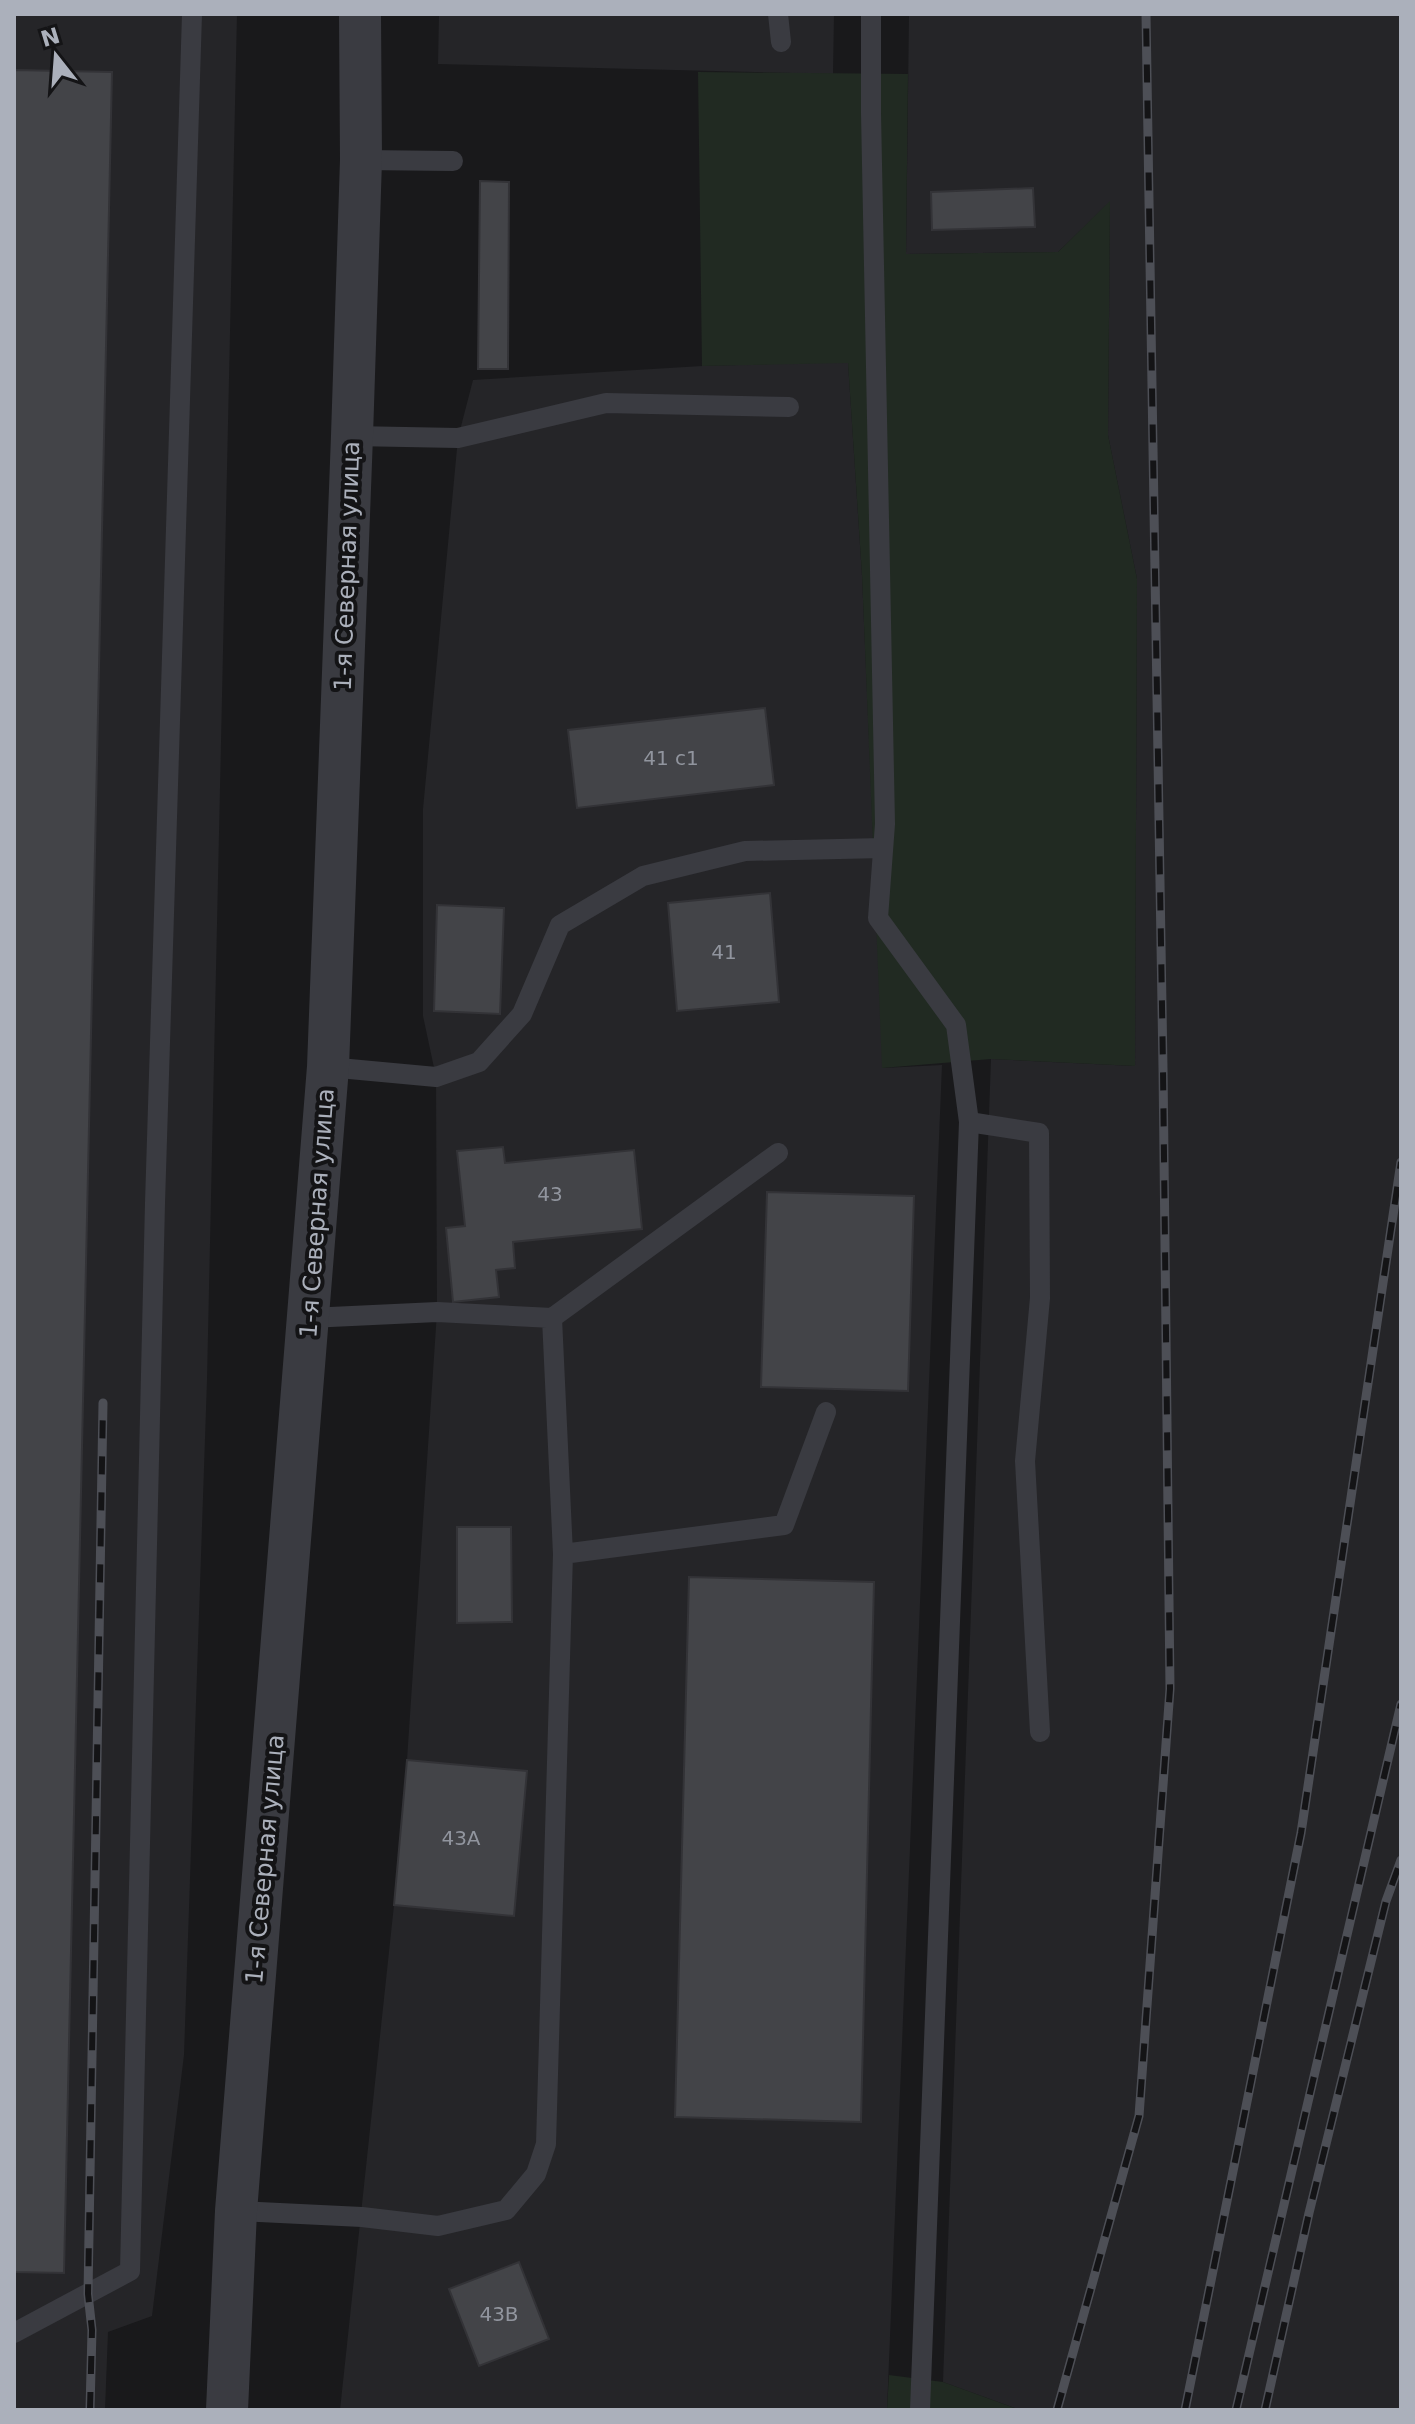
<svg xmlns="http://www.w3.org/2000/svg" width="1415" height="2424" font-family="'DejaVu Sans',sans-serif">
<rect width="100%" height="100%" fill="#19191b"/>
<path fill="#252528" d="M14,14H237L207,1380L184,2055L152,2316L108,2332L105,2410H14Z
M439,14H834L833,74L438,64Z
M909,14H1401V2410H1020L943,2382L991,1059L1135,1066L1137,579L1108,435L1110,202L1058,252L906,254Z
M848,362L862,575L883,1068L942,1065L887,2410H340L394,1905L407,1760L437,1312L436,1077L423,1016V809L458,438L473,380L702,366Z"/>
<path fill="#212a22" d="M698,72L908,74L906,254L1058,252L1110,201L1108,435L1137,579L1135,1066L991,1059L882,1068L862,575L848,363L702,366Z
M889,2375L943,2382L1020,2410H887Z"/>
<path fill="#434448" stroke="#333337" stroke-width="2" d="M14,70L112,72L64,2273L14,2272Z
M480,181L509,182L508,369H478Z
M1033,188L1035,227L932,230L931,192Z
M765,708L774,785L577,808L568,730Z
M770,893L779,1002L677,1011L668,903Z
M437,905L504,908L500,1014L434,1011Z
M503,1147L505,1163L634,1150L642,1229L513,1242L515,1268L496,1270L499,1297L453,1302L446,1228L465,1226L457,1151Z
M767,1192L914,1196L908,1391L761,1387Z
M457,1527H511L512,1622L457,1623Z
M689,1577L874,1582L861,2122L675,2117Z
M407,1760L527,1771L514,1916L394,1905Z
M519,2262L549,2339L479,2366L449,2289Z"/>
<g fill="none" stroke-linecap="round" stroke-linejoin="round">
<path stroke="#3a3b41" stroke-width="20" d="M778,14L781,42
M871,14V113L885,824L878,918L956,1025L969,1122L1039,1133L1040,1298L1025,1461L1040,1732
M361,160L453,161
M352,436L458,438L606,403L789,407
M328,1067L436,1077L479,1062L522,1014L560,925L643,876L745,851L883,848
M552,1318L778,1153
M563,1554L784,1525L826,1412
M236,2211L362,2217L438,2226L506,2210L536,2174L546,2144L563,1554L552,1318L437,1312L309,1318
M14,2333L130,2271L155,1203L192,14
M920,2410L969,1122"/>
<path stroke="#3a3b41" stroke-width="42" d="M227,2410L236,2211L328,1067L352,436L361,160L360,14"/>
<defs>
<path id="rail" d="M90,2410L92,2330L88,2294L103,1403
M1057,2410L1139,2116L1170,1689L1163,1068L1146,14
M1185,2410L1301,1833L1401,1162
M1236,2410L1401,1704
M1265,2410L1309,2213L1386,1901L1401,1860"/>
</defs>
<use href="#rail" stroke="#4d4f56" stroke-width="9"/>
<use href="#rail" stroke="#141416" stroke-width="6" stroke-dasharray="18" stroke-linecap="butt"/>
</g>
<g text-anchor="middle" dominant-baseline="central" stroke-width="8" stroke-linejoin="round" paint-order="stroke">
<g font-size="20" fill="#91959e">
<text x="671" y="758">41 с1</text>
<text x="724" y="952">41</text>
<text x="550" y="1194">43</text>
<text x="461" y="1838">43А</text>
<text x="499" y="2314">43В</text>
</g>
<g font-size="24" fill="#abb0bb" stroke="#141416">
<text transform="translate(347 566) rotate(-88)">1-я Северная улица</text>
<text transform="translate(317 1213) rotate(-86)">1-я Северная улица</text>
<text transform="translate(265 1859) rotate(-85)">1-я Северная улица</text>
</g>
</g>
<rect width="1415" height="2424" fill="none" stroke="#abb0bb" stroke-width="32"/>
<g transform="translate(56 56) rotate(343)" stroke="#141416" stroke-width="6" paint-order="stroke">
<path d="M0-6L14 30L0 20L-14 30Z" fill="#abb0bb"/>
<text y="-12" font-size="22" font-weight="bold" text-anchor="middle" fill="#abb0bb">N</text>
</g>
</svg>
